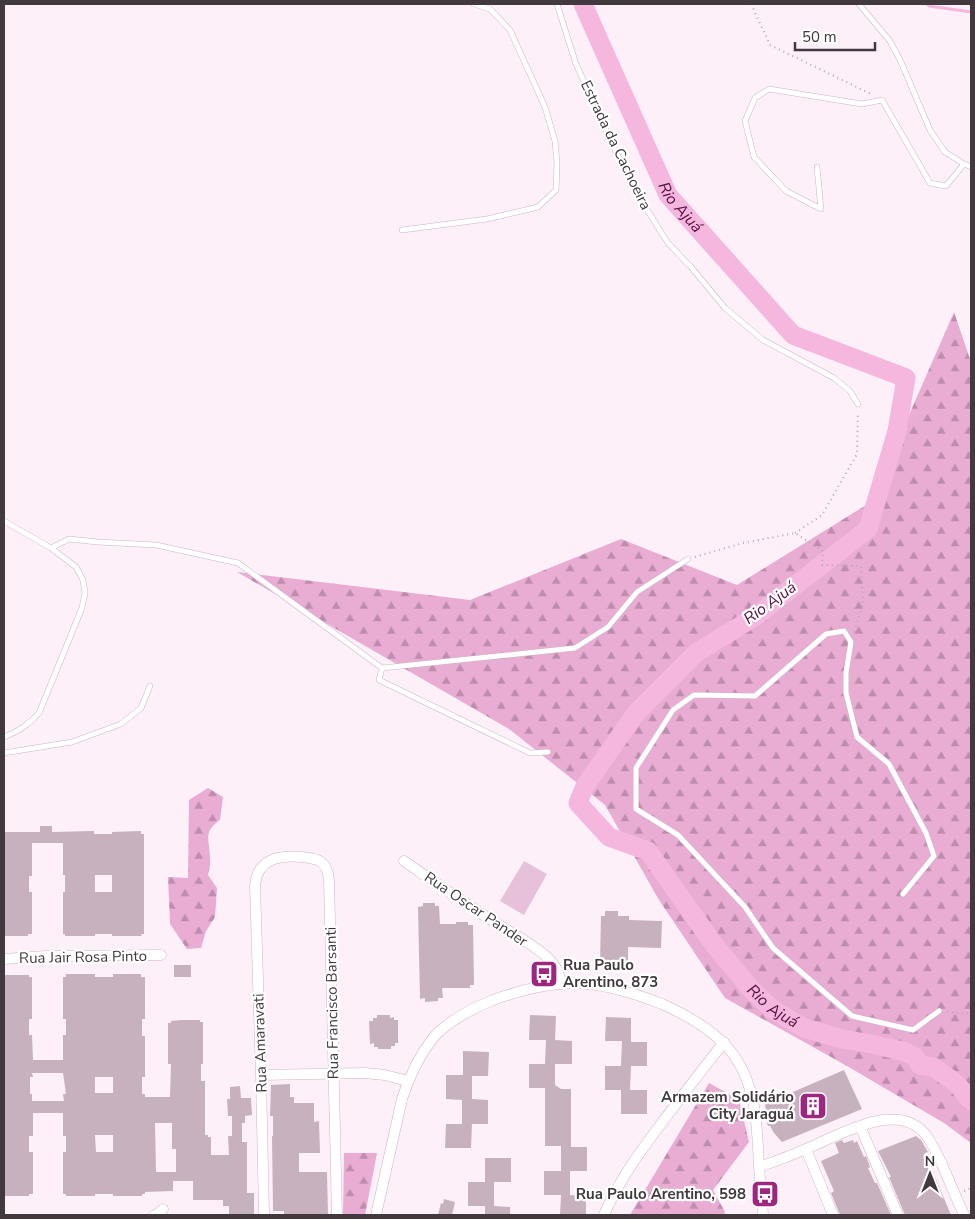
<svg xmlns="http://www.w3.org/2000/svg" width="975" height="1219" font-family="'Nunito Sans',sans-serif">
<defs>
<pattern id="forest-firs" width="22" height="20" patternUnits="userSpaceOnUse" patternTransform="scale(1.25)"><rect width="22" height="20" fill="#e9acd3"/><path d="M5 1l3.5 6h-7zM16 11l3.5 6h-7z" fill="#be8dad"/></pattern>
</defs>
<rect width="100%" height="100%" fill="#fdf0f8"/>
<path fill="url(#forest-firs)" d="M954,312L971,362V1143L944,1123L847,1066L725,998L659,900L605,805L509,729L237,572L470,600L621,539L737,585L871,502Z
M208,788L223,797L220,820C202,832 210,841 210,859C211,864 209,870 208,875L217,888L215,917L206,931L201,948L187,949L170,924L168,877L188,878L189,800Z
M709,1083L739,1100L749,1142L713,1190L725,1212L724,1215H630Z
M344,1153H377L365,1215H343Z"/>
<path fill="#e7c1d9" d="M524,861L547,874L524,915L500,901Z"/>
<g fill="none" stroke-linecap="round" stroke-linejoin="round">
<path stroke="#f6b7df" stroke-width="3" d="M927,4L929,6L971,12"/>
<path stroke="#f6b7df" stroke-width="19" id="s1" d="M583,4L668,195L793,335L906,378L897,431L868,529L756,616L696,653L636,713L585,786L578,803L609,837L648,851L715,946L751,989L772,1009L804,1028L842,1039L877,1045L905,1052L915,1057L920,1065L933,1067L956,1083L971,1101"/>
</g>
<path fill="#c7b1be" fill-rule="evenodd" d="M40,826H52V832L94,831V834H112V832L141,831V834H144V934H141L142,936H112V934H95V936H65V934H63V892H65V875H63V843H32V876H29V892H32V934H28V936H4V832H40ZM95,875H112V892H95Z
M423,903H435V906H439L440,924H456V922H468V925H473L474,985H470V988H442L443,998H438V1001L425,1002V998L420,999L418,907L423,906Z
M605,911H618V916H629V920L662,921L661,948L628,947V962H600L601,916H605Z
M174,965H191V977H174Z
M66,974H95V977H113V974H141V977H145V1019H142V1036H145V1077H142V1094H145V1097H170L171,1064H168V1023H171V1021L181,1020H200V1022H203V1064H201V1081H205V1135H208V1137H211V1155H229L228,1136H232V1116H228L227,1099H230V1087L240,1086L241,1098H251L252,1115L245,1116V1123H242V1142H247V1193H254V1215H229V1206H223V1200H193V1181H173V1191L145,1192V1194H142V1196H113V1194H95V1196H66V1194H63V1152H66V1136H63V1113H33V1136H29V1152H33V1194H29V1196H4V975H29V977H32V1019H29V1035H32L33,1060H63V1035H66V1019H63V977H66ZM32,1073H63L66,1094H63L64,1101H32V1094H30V1077H33ZM95,1077H113V1093H95ZM155,1123H172V1149H176V1172H156ZM95,1135H113V1152H96Z
M377,1015H390V1018L394,1017V1020H398V1043H395V1046H391V1049H378V1047H374V1043L370,1044L369,1021H373V1018H377Z
M530,1015L556,1016L555,1040L572,1041V1064H555V1085L561,1089H571V1147H587V1171H570V1195L586,1196V1215H560L561,1195H544V1171H561V1146H545V1088H529V1064H545L546,1040H529Z
M606,1017L631,1018V1042H647V1066H631L630,1090H647V1114H621V1090H605V1066H621L622,1041H605Z
M463,1051L489,1052L488,1076H472V1099L488,1100V1124H472L471,1148H445L446,1124H462V1100L446,1099V1075H463Z
M844,1070L862,1109L782,1142L774,1133L770,1126H768L766,1120L767,1119L765,1104Z
M290,1084V1097H294V1103H314V1122L319,1121L320,1153H299V1172H327L328,1215H284V1211H273L272,1136H273V1116H270L271,1085Z
M916,1136L921,1140L928,1152L925,1153L951,1215H905L889,1177H891L878,1151Z
M842,1140L844,1143L853,1140L854,1143L857,1141L864,1157L866,1156L870,1167L868,1168L875,1183H877L891,1215H840L831,1193L834,1191L821,1161L839,1153L835,1143Z
M485,1158H511V1182H494V1206L510,1207V1215H485V1206H468V1182H485Z
M444,1199L455,1202L452,1215H438L441,1203L443,1204Z"/>
<g fill="none" stroke-linecap="round" stroke-linejoin="round">
<defs>
<path id="lane" d="M557,4L576,64L616,152L637,194L668,243L691,267L725,308L763,340L834,378L850,391L858,404
M859,4L890,41L901,62L930,130L945,152L964,164L971,167
M817,167L821,209L786,191L754,157L745,121L755,98L769,89L862,104L882,100L930,183L946,186L964,164
M402,230L487,219L538,207L556,190L557,163L555,141L545,107L510,30L490,9L474,4
M4,521L51,548L76,567L83,580L85,593L82,608L39,713C28,725 19,731 4,737
M51,548L69,539L98,542L156,545L238,563L382,668L575,648L608,627L637,592L688,559
M382,668L379,680L530,753L548,752
M4,753L72,742L121,724L141,708L150,686
M903,894L934,856L926,833L889,764L857,737L846,693V673L851,642L844,631L826,634L755,696L694,695L673,710L636,768V809L678,835L745,907L773,948L852,1016L913,1030L939,1011"/>
<path id="street" d="M404,861C433,881 461,901 490,919C507,931 536,945 550,960C557,967 559,974 561,983
M4,959L46,956L161,955
M261,1075L365,1073L385,1075L408,1081
M860,1126L898,1215
M806,1149L833,1215
M759,1167C777,1161 795,1154 813,1146C843,1133 899,1100 926,1135C932,1143 936,1153 941,1162C949,1180 956,1198 964,1215
M154,1215L158,1214L163,1209
M264,1215L261,1075L255,886C257,859 278,855 302,857C308,858 316,858 321,862C327,866 328,873 329,880L337,1215
M376,1215L402,1099C409,1077 419,1056 433,1038C449,1020 471,1009 493,1000C515,992 536,986 559,984C592,980 632,992 662,1004C689,1016 718,1032 735,1057C757,1089 757,1128 759,1166C760,1183 762,1199 763,1215
M604,1215C618,1182 639,1153 661,1124C681,1097 703,1069 724,1042"/>
</defs>
<use href="#lane" stroke="#ccb6c4" stroke-width="6"/>
<use href="#street" stroke="#ccb6c4" stroke-width="11"/>
<path stroke="#b3a8af" stroke-width="2" stroke-dasharray="1 4" stroke-linecap="butt" d="M751,4L770,45L871,94
M795,533L822,515L857,454L858,412
M695,557L743,543L795,533L823,551L822,565L861,566L863,604L854,632
M947,1012L971,1014
M964,1191L971,1188"/>
<use href="#lane" stroke="#fff" stroke-width="5"/>
<use href="#street" stroke="#fff" stroke-width="10"/>
</g>
<defs>
<symbol id="bus-square" viewBox="-11 -11 22 22"><rect x="-9" y="-9" width="18" height="18" rx="4" fill="#9d267f" stroke="#fff"/><path d="M-5-6H5V4H4V6H2V4H-2V6H-4V4H-5ZM-3.5-4V0h7V-4ZM-3.5 1.2v1.5H-2V1.2ZM2 1.2v1.5H3.5V1.2Z" fill="#fff"/></symbol>
<symbol id="building-square" viewBox="-11 -11 22 22"><rect x="-9" y="-9" width="18" height="18" rx="4" fill="#9d267f" stroke="#fff"/><path d="M-4-6H4V6H1V3H-1V6H-4ZM-2.5-4.3h1.7v1.8h-1.7ZM.8-4.3h1.7v1.8H.8ZM-2.5-1h1.7V.8h-1.7ZM.8-1h1.7V.8H.8Z" fill="#fff"/></symbol>
</defs>
<g fill-rule="evenodd">
<use href="#bus-square" x="528" y="958" width="32" height="32"/>
<use href="#building-square" x="797" y="1090" width="32" height="32"/>
<use href="#bus-square" x="749" y="1178" width="32" height="32"/>
</g>
<g text-anchor="middle" dominant-baseline="central" stroke-width="4.5" stroke-linejoin="round" paint-order="stroke">
<g font-size="15" fill="#42393f" stroke="#fff">
<text transform="translate(616 145) rotate(64)">Estrada da Cachoeira</text>
<text transform="translate(476 909) rotate(34)">Rua Oscar Pander</text>
<text transform="translate(83 957) rotate(-1)">Rua Jair Rosa Pinto</text>
<text transform="translate(332 1003) rotate(-91)">Rua Francisco Barsanti</text>
<text transform="translate(260 1043) rotate(-92)">Rua Amaravati</text>
</g>
<g font-size="15" font-weight="bold" fill="#42393f" stroke="#fff" text-anchor="end">
<text x="563" y="965" text-anchor="start">Rua Paulo<tspan x="563" dy="17">Arentino, 873</tspan></text>
<text x="794" y="1097">Armazem Solidário<tspan x="794" dy="17">City Jaraguá</tspan></text>
<text x="746" y="1194">Rua Paulo Arentino, 598</text>
</g>
<g font-size="16" font-style="italic" fill="#550e43" stroke="#fff">
<text stroke="none"><textPath href="#s1" startOffset="226">Rio Ajuá</textPath></text>
<text transform="translate(770 603) rotate(-36)">Rio Ajuá</text>
<text stroke="none"><textPath href="#s1" startOffset="1366">Rio Ajuá</textPath></text>
</g>
</g>
<rect width="975" height="1219" fill="none" stroke="#42393f" stroke-width="10"/>
<g transform="translate(930 1174)" stroke="#ffffff" stroke-width="4" paint-order="stroke">
<path d="M0-4L9 19L0 12L-9 19Z" fill="#42393f"/>
<text y="-8" font-size="14" font-weight="bold" text-anchor="middle" fill="#42393f">N</text>
</g>
<path d="M795 42v8h80v-8" fill="none" stroke="#42393f" stroke-width="2.5"/>
<text x="802" y="42" font-size="15" fill="#42393f" stroke="#ffffff" stroke-width="4" paint-order="stroke">50 m</text>
</svg>
